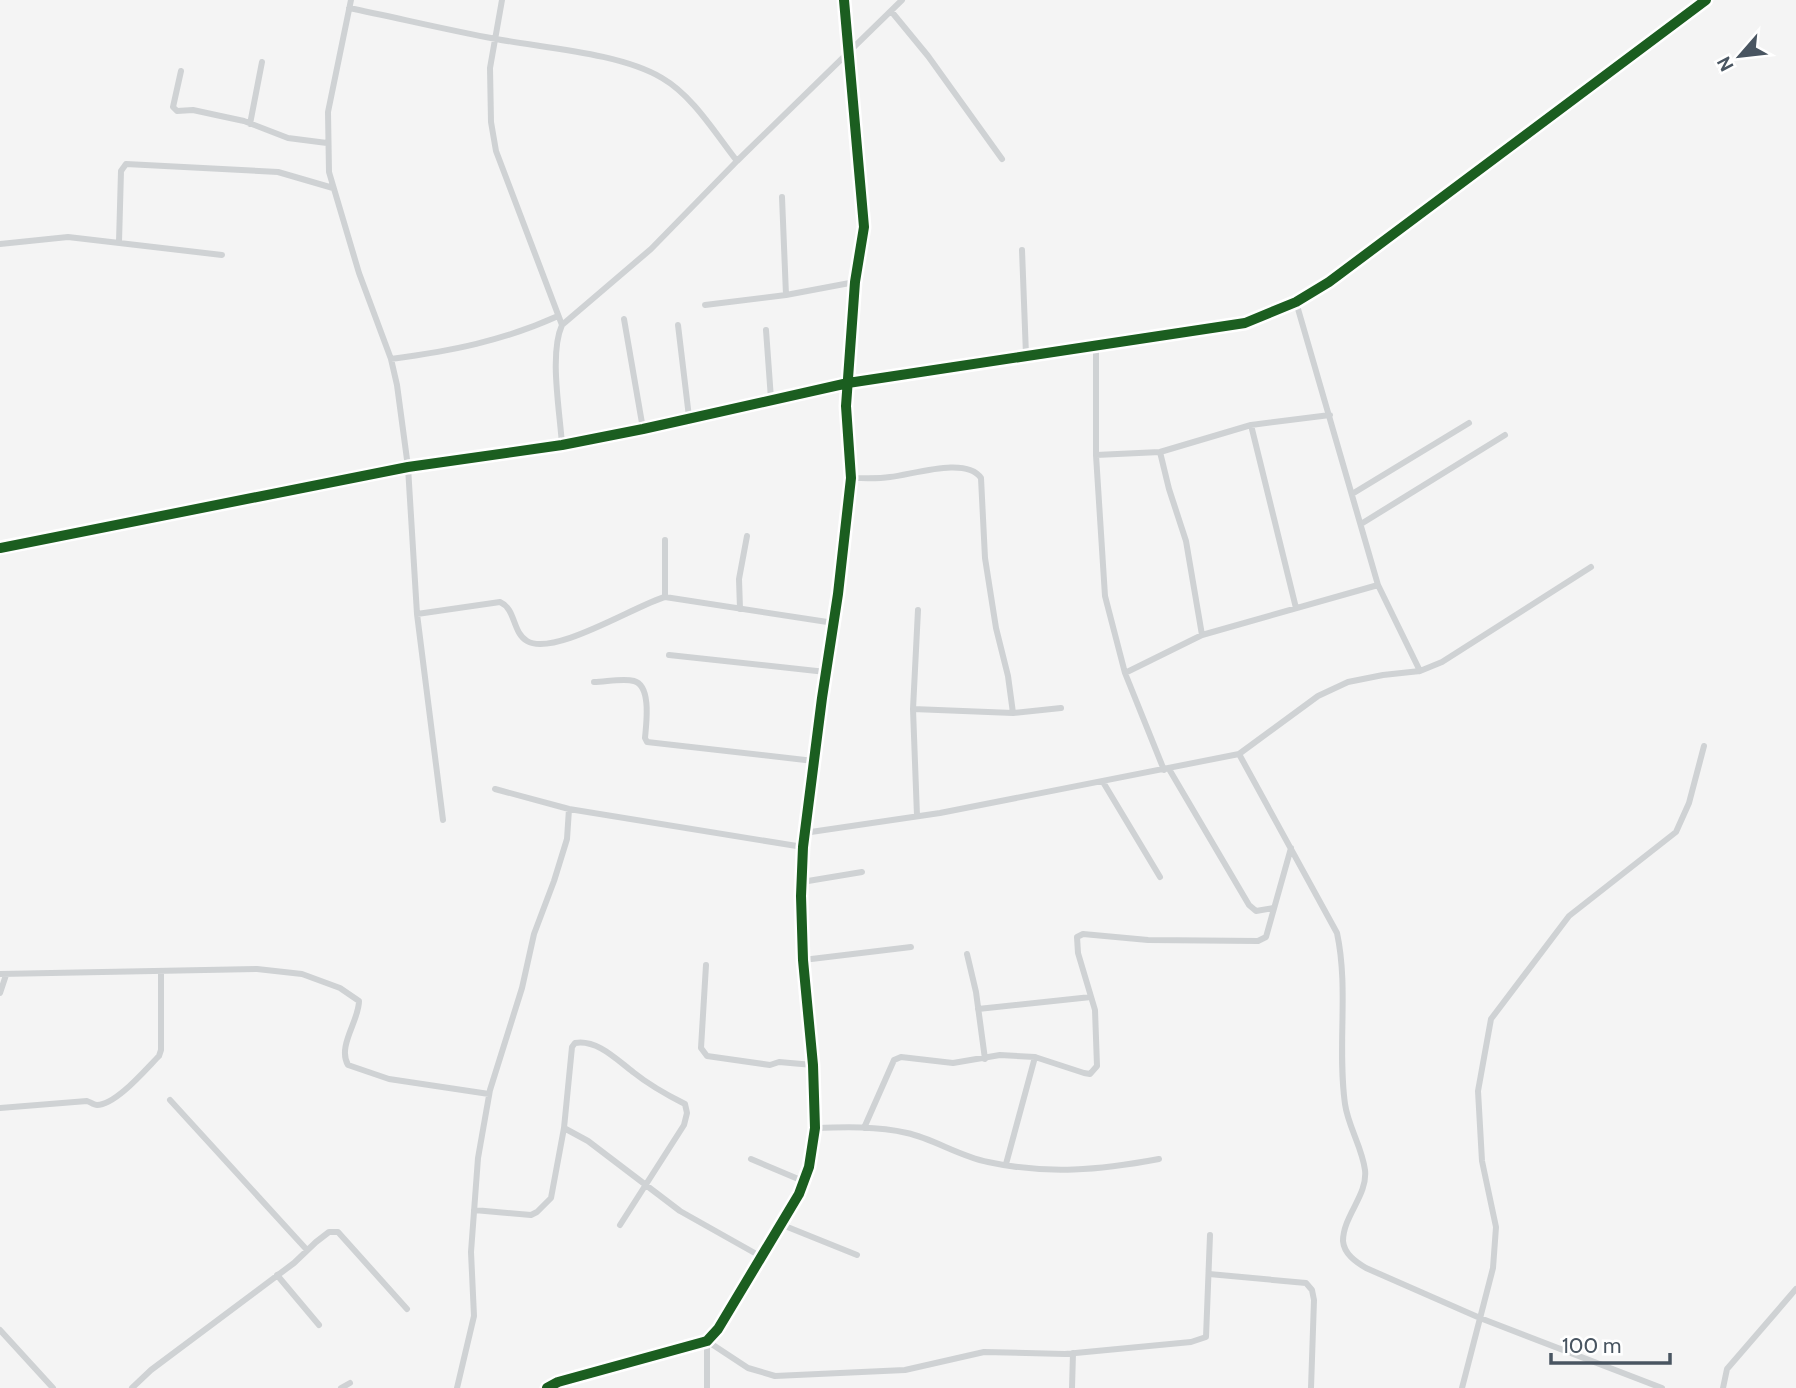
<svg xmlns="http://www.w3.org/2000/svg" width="1796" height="1388" font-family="Cabin,sans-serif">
<rect width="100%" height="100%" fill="#f4f4f4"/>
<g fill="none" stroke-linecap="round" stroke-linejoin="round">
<path stroke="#cfd2d4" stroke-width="6" d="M351,0L328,112L329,172L359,273L391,359L397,385L408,467L417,614L443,820
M502,0L490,68L491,122L496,151L562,325
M349,8C398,18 447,30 496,39C544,48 620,53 662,78C693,96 715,133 737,161
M891,11L928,56L1002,159
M181,71L173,107L177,111L193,110L216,115L244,121L288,138L327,143
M250,124L262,62
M782,197L786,295
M119,242L121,171L126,164L278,172L333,188
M0,244L68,237L222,255
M1022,250L1026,355
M1296,302L1378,585L1420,671
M705,305L786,295L855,282
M624,319L643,429
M678,325L689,417
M766,330L771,399
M1096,346V455L1105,596L1125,673L1164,770
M391,359C451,351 503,341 558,316
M1251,425L1296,608
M562,445C560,412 549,354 562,325L651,249L737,161L902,0
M1160,452L1169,489L1186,541L1202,635
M1096,455L1160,452L1251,425L1330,415
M851,478C864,478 877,479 890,477C912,475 966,456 981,478L985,558L996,628L1008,676L1013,713
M1352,494L1469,423
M1361,524L1505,435
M665,597V540
M740,609L739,579L747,536
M417,614L500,602C516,609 512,632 527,641C554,657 636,605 665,597L834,623
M669,655L826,672
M1125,673L1202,635L1378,585
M594,682C605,682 623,678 634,681C652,686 646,725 645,738L647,742L814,761
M913,709L1013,713L1061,708
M1239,754L1337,933C1349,989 1337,1047 1345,1104C1348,1126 1362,1147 1365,1170C1368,1195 1343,1216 1343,1241C1344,1254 1356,1262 1366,1268L1480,1318L1662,1388
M1169,769L1249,905L1256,911L1273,908
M1103,782L1160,877
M495,789L569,809L803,847
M917,816L913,709L918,610
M804,833L940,813L1239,754L1318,696L1348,682L1383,675L1420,671L1442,662L1591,567
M802,882L862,872
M967,954L976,992L985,1059
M803,960L911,947
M706,965L701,1048L707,1056L770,1065L779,1062L813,1065
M0,974L257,969L302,974L340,988L359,1001C359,1021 337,1046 348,1065L389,1079L489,1094
M0,993L6,975
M978,1009L1091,997
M1035,1057L1084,1073L1090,1074L1097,1066L1095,1010L1078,953L1077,937L1083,934L1148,940L1258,941L1266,937L1291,848
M170,1100L307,1250
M0,1108L87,1101C90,1102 94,1105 97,1105C116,1105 146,1069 159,1056L161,1050V972
M564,1128L588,1141L680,1211L760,1256
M815,1128C845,1127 877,1126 907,1133C934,1139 959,1156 988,1162C1048,1175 1100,1170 1159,1159
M864,1128L894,1060L901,1057L953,1063L1000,1055L1035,1057L1006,1164
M751,1159L803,1181
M474,1210L531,1215L537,1212L551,1198L564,1128L572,1047L575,1043C597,1039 617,1060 633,1072C648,1084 667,1095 685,1104L687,1113L684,1125L620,1225
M780,1224L857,1255
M1209,1274L1306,1283L1312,1290L1314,1300L1311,1388
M277,1275L319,1325
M0,1330L53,1388
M707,1341L748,1368L775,1376L905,1370L984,1352L1065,1354L1191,1342L1206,1337L1210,1235
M132,1388L151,1370L294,1263L316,1242L329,1232H338L407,1309
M341,1388L350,1383
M457,1388L474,1316L471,1252L478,1158L490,1090L522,988L534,934L554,881L567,839L569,809
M547,1388L558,1382L707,1341L718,1329L799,1194L809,1167L815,1128L813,1065L803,960L801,896L803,847L822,698L838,594L851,478L846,406L855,282L864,227L844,0
M707,1388V1341
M1072,1388L1073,1353
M1462,1388L1493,1268L1496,1227L1482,1161L1478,1091L1491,1019L1569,916L1676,832L1689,803L1704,746
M1723,1388L1727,1369L1796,1289"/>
<path stroke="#d0d3d6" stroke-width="10" d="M0,548L408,467L562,445L643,429L848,383L1245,323L1296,302L1329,282L1706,0"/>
<defs>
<path id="cycleway" d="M0,548L408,467L562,445L643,429L848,383L1245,323L1296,302L1329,282L1706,0
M547,1388L558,1382L707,1341L718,1329L799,1194L809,1167L815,1128L813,1065L803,960L801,896L803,847L822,698L838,594L851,478L846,406L855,282L864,227L844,0"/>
</defs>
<use href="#cycleway" stroke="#fff" stroke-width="15"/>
<use href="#cycleway" stroke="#1b5e20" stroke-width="10"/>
</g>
<g transform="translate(1740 56) rotate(242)" stroke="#ffffff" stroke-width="5" paint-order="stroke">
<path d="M0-5L12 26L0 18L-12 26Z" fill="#495561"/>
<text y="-10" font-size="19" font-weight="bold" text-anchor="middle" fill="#495561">N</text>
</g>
<path d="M1551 1353v10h119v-10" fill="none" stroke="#495561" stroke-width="3.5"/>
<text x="1562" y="1353" font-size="21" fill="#495561" stroke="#ffffff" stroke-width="5" paint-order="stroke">100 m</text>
</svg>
